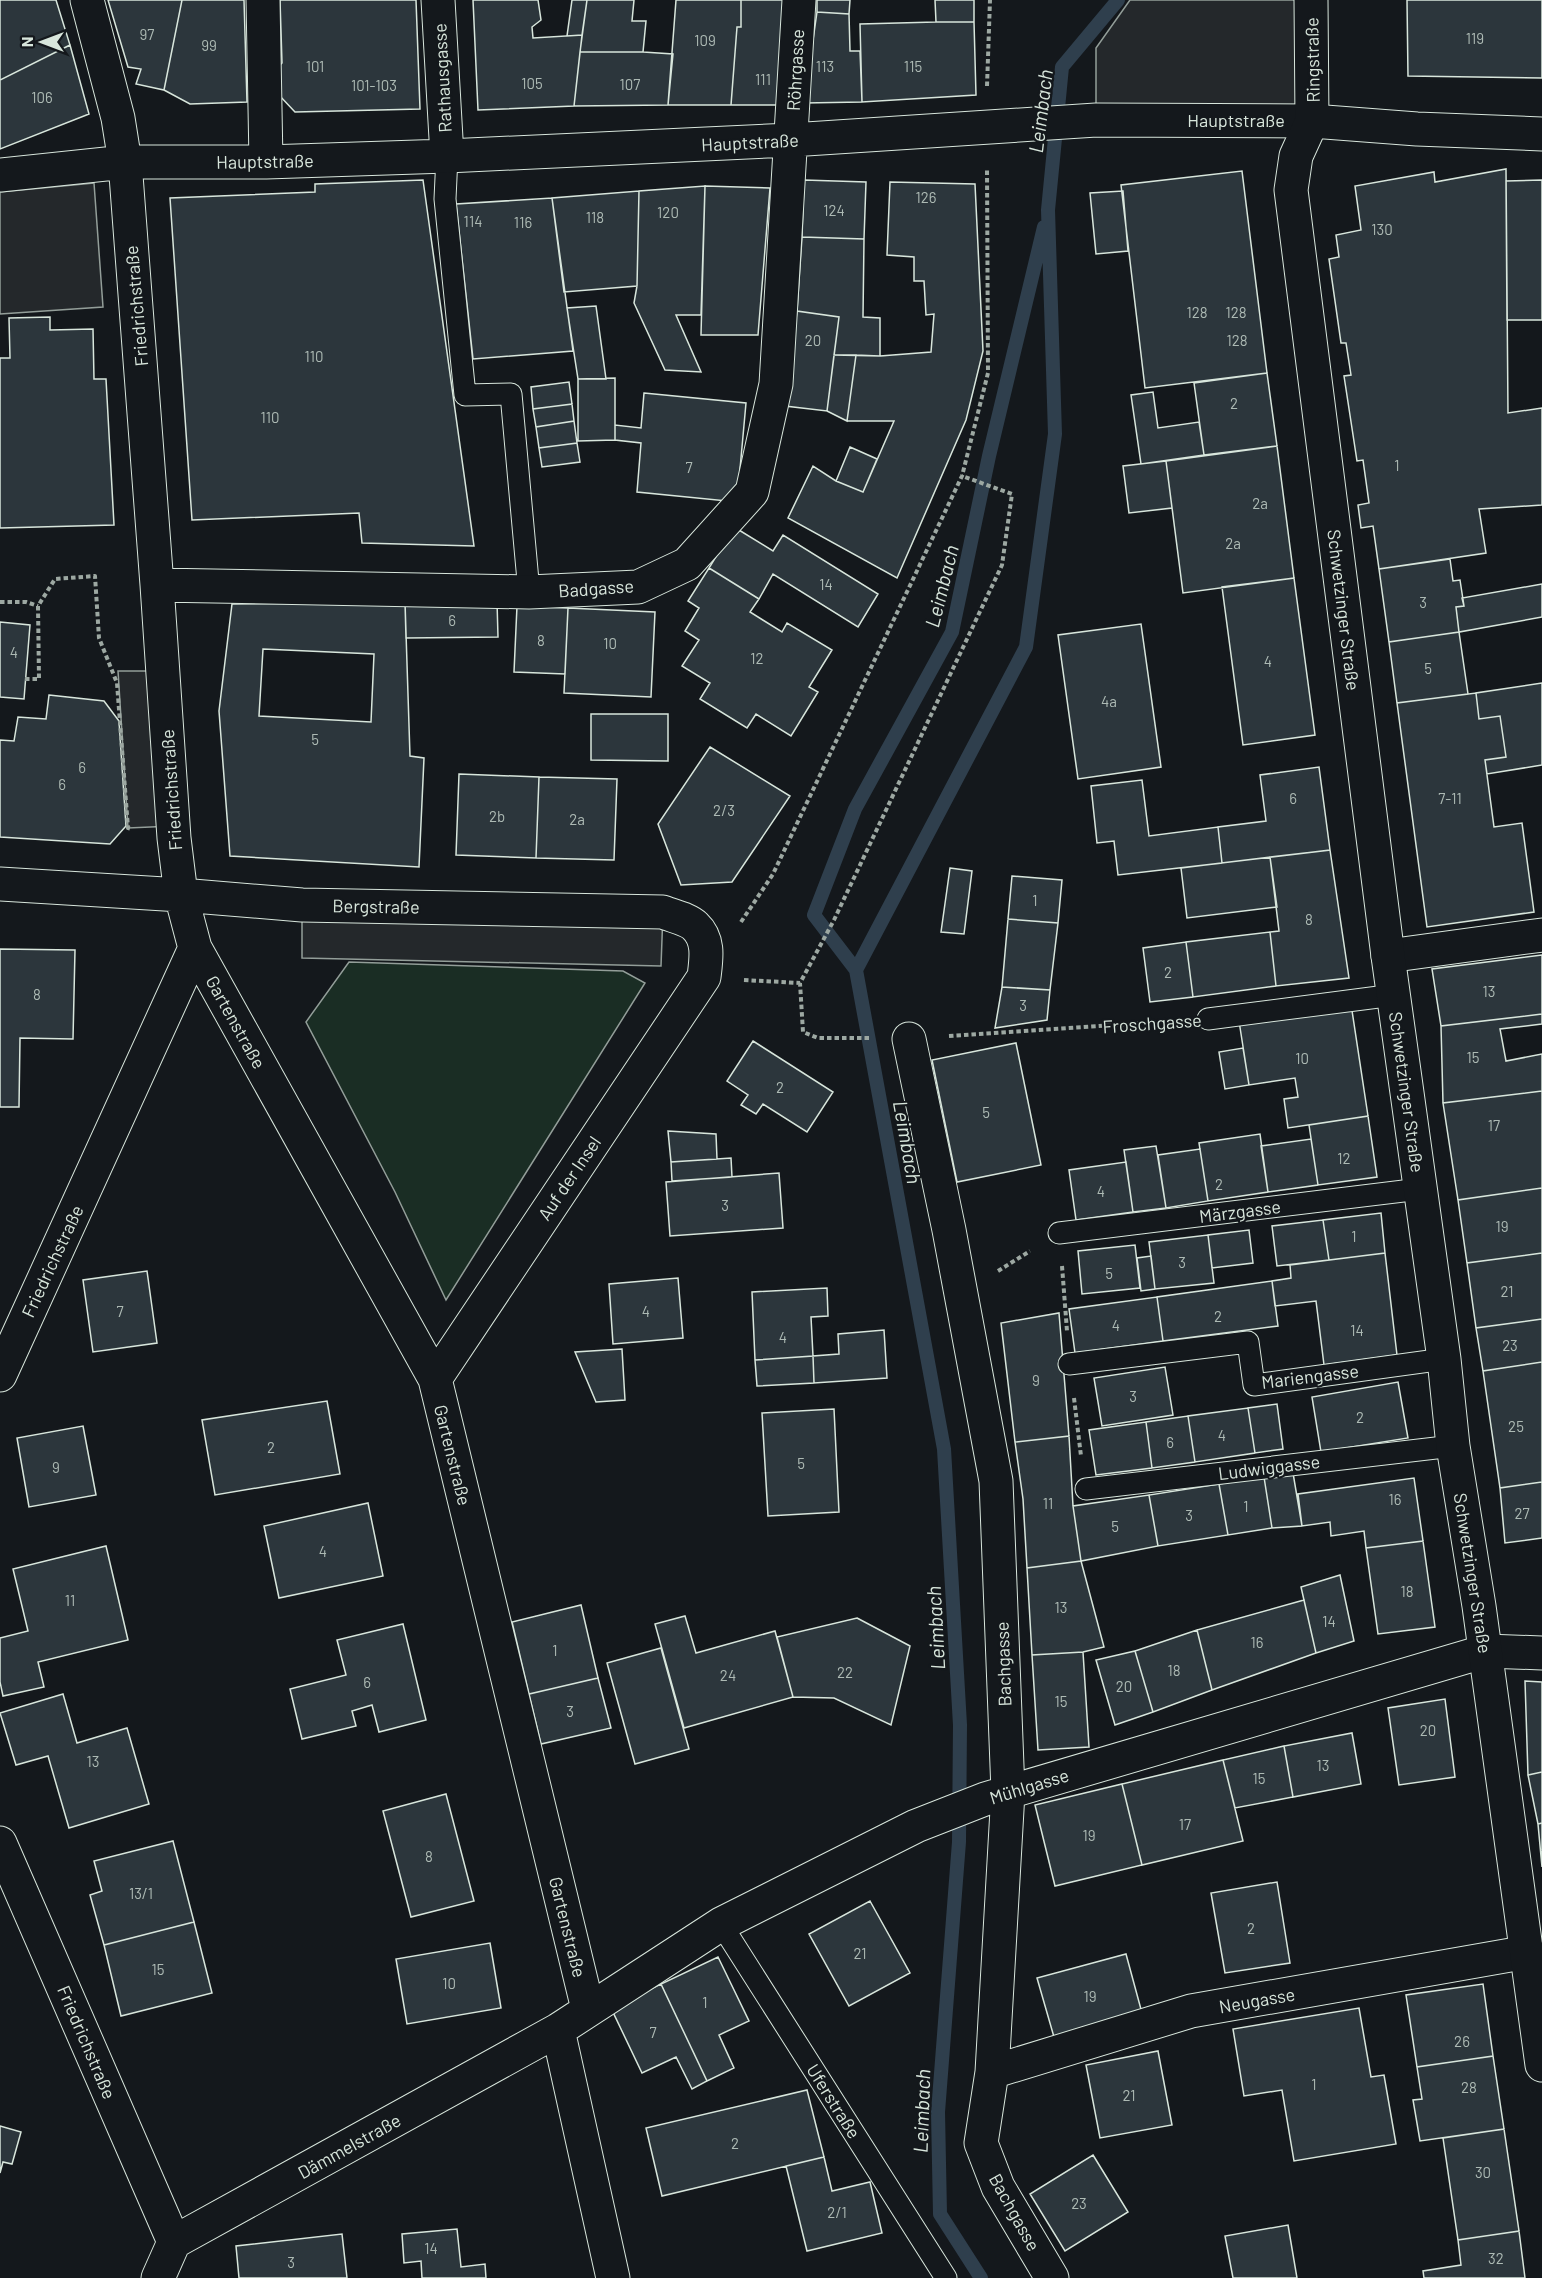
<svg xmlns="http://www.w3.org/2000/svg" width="1542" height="2278" font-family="Barlow,sans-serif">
<rect width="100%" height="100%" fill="#14181c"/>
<path fill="#1a2d24" stroke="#939e99" stroke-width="1.5" d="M349,962L623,971L645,983L446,1300L395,1192L306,1022Z"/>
<path fill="#24282b" stroke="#939e99" stroke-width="1.5" d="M1130,0H1311L1312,121L1096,120V48Z
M94,183L103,307L0,314V192Z
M118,671H163L173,826L128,828Z
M302,905L663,912L661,966L302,958Z"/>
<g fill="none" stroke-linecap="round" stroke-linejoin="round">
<path stroke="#2f3f4d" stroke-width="14" d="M856,970L814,915L855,809L952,632L989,456L1044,227
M981,2278L940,2214L938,2112L959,1842L960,1725L944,1449L856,970L1026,647L1055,434L1048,210L1062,67L1118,0"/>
</g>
<path fill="#2c363c" stroke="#d8e6dc" stroke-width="1.5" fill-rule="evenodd" d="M0,0H56L70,45L0,80Z
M108,0H182L164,90L136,84L141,69L128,67Z
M182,0H244L247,102L190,104L164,90Z
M280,0H416L420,109L295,112L278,94V67L282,63Z
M473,0H538L541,20L532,27L533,38L582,35L574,106L478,110Z
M572,0H587L582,35L567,36Z
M587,0H634L632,21H646L643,52H580Z
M676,0H741V27H737L731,105H668Z
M741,0H786L783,105H731L737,27H741Z
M817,0H850L849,14L817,12Z
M935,0H974V22H936Z
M1407,0H1542V78L1408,76Z
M817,12L849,14L850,51H860L862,102L804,103Z
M936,22H974L976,95L862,102L860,24Z
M70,45L89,114L0,149V80Z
M580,52H643L673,54L668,105L574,106Z
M1506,169L1508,413L1542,408V505L1479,509L1486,553L1379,569L1373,526L1361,528L1358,505L1369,503L1363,460L1357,461L1344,376L1351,375L1346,343H1341L1329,259L1339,257L1336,235L1361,230L1355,186L1434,172L1435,182Z
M1242,171L1267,373L1145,388L1121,185Z
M423,180L474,546L362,543L359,513L192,520L170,198L315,192V184Z
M804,180L866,182L864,239L802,237Z
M1542,180V320H1507L1506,181Z
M890,182L975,184L983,351L966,420L897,578L788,518L813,466L836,481L863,492L894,421H847L856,355L880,356L931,352L934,314L926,315L924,281H914V257L887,255Z
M705,186L701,315H676L701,372L665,370L634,303L637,286L639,191Z
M705,186L770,188L758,335H701Z
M639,191L637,286L564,292L552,198Z
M1123,191L1128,251L1096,254L1090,193Z
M552,198L573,351L473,359L456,204Z
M802,237L864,239L863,317L880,318V356L834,355L839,317L797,311Z
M596,306L606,379H578L567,308Z
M797,311L839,317L827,411L785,406Z
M50,317V330L93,329L94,379H106L114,525L0,528V358H10L9,318Z
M834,355H856L847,421L827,411Z
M1267,373L1277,446L1204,455L1194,383Z
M615,378V440L578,441V379Z
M569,382L572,404L533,409L531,387Z
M1153,392L1158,428L1199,422L1204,455L1141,464L1131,395Z
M644,393L746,403L737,502L637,492L641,443L615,440V425L641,428Z
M572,404L574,421L536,427L533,409Z
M574,421L577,443L539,448L536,427Z
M577,443L580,462L542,467L539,448Z
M1277,446L1294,578L1183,593L1166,461Z
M850,447L877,459L863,492L836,481Z
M1166,461L1172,508L1129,513L1123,466Z
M734,527L773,551L783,535L878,594L858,627L773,574L759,599L709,568Z
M1450,559L1453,581L1460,580L1464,606L1456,607L1459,632L1389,642L1379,569Z
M709,568L759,599L750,612L782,632L787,623L832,650L809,687L818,692L791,736L756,714L747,728L700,699L710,683L682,666L699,640L685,631L699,608L688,601Z
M1294,578L1315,735L1243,745L1222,587Z
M1542,584V617L1459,632L1456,607L1464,606L1462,598Z
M497,601L498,637L406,638L405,602Z
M405,602L410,756L424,758L419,867L230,856L219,711L232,604ZM263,649L374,654L371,722L259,716Z
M517,606L568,608L565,674L514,672Z
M568,608L655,612L651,697L564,693Z
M0,622L30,625L24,699L0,697Z
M1141,624L1161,767L1078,779L1058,635Z
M1459,632L1468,694L1397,703L1389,642Z
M1542,683V765L1487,774L1485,760L1506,757L1500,716L1479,719L1476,693Z
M1476,693L1479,719L1500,716L1506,757L1485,760L1494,827L1522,823L1534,912L1427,927L1397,703Z
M49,695L104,701L119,721L126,826L110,844L0,837V740L14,741L18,717L46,719Z
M591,714H668V761L591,760Z
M710,747L790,796L732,882L681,885L658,824Z
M1319,767L1330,850L1222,863L1218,827L1266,821L1260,775Z
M459,774L539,777L536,858L456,855Z
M539,777L617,779L614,860L536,858Z
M1142,780L1149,836L1218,827L1222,863L1118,875L1114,841L1097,843L1091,786Z
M1330,850L1349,978L1276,986L1270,932L1279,931L1270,857Z
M1270,857L1277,907L1187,918L1181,868Z
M950,868L972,871L964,934L941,932Z
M1012,876L1062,880L1058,923L1008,919Z
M1008,919L1058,923L1050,990L1002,987Z
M1270,932L1276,986L1193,997L1186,942Z
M1186,942L1193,997L1150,1002L1143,948Z
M0,949L75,950L73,1039L20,1038L19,1107H0Z
M1542,955V1014L1441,1026L1432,969Z
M1002,987L1050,990L1047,1020L995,1028Z
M1351,1004L1368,1116L1288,1128L1284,1099L1298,1097L1295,1078L1249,1085L1239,1021Z
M1542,1014V1024L1500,1029L1506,1061L1542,1054V1091L1443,1103L1441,1026Z
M753,1041L833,1092L807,1132L763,1104L756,1114L741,1105L748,1095L727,1081Z
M1016,1043L1041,1165L957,1182L932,1060Z
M1243,1048L1249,1085L1225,1089L1219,1052Z
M1542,1091V1188L1458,1200L1443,1103Z
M1368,1116L1377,1177L1318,1185L1309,1125Z
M668,1131L716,1134L717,1159L671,1162Z
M1260,1134L1268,1192L1208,1201L1199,1143Z
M1311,1139L1318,1185L1268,1192L1261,1146Z
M1156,1146L1166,1208L1133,1212L1124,1150Z
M1200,1149L1208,1201L1166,1208L1158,1155Z
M731,1158L732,1177L672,1181L671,1162Z
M1126,1162L1133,1212L1076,1220L1069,1170Z
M779,1173L783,1228L670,1236L666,1182Z
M1542,1188V1253L1467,1263L1458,1200Z
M1381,1213L1385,1253L1329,1260L1323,1220Z
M1323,1220L1329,1260L1277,1266L1272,1226Z
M1249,1230L1253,1263L1212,1268L1208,1235Z
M1208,1235L1214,1283L1155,1289L1149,1242Z
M1135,1245L1140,1288L1082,1294L1078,1251Z
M1385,1253L1397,1355L1324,1365L1316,1301L1275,1306L1272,1281L1291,1278L1290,1265Z
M1542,1253V1319L1476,1328L1467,1263Z
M1151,1256L1155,1289L1141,1291L1137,1258Z
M147,1271L157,1343L93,1352L83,1280Z
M678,1278L683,1338L613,1344L609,1284Z
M1272,1281L1278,1326L1163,1341L1157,1297Z
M827,1288L828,1316L811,1317L813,1356L755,1360L752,1292Z
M1157,1297L1163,1341L1075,1353L1069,1309Z
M1059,1313L1069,1436L1015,1442L1001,1323Z
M1542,1319V1362L1483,1371L1476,1328Z
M884,1330L887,1378L814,1383L813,1356L839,1354L838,1334Z
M622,1349L625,1400L596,1402L575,1352Z
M813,1356L814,1383L757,1386L755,1360Z
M1542,1362V1482L1500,1488L1483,1371Z
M1165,1367L1173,1415L1102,1426L1094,1378Z
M1398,1382L1408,1438L1321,1452L1312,1397Z
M327,1401L340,1474L215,1495L202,1420Z
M1277,1404L1283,1449L1255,1453L1248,1408Z
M1248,1408L1255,1453L1195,1462L1188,1416Z
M834,1409L839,1512L768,1516L762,1413Z
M1188,1416L1195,1462L1152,1468L1146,1422Z
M1146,1422L1152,1468L1096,1475L1089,1430Z
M83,1426L96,1495L29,1507L17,1438Z
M1069,1436L1073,1506L1081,1561L1027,1568L1023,1499L1015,1442Z
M1293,1473L1302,1526L1272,1528L1264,1477Z
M1264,1477L1272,1528L1228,1535L1219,1484Z
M1414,1478L1423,1541L1366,1548L1364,1531L1331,1536L1330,1522L1302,1526L1298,1494Z
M1542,1482V1538L1505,1543L1500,1488Z
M1219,1484L1228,1535L1158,1546L1149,1495Z
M1149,1495L1158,1546L1081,1561L1073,1506Z
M368,1503L383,1576L279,1598L264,1526Z
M1423,1541L1435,1627L1378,1634L1366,1548Z
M106,1546L128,1640L38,1662L44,1687L3,1696L0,1682V1638L28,1631L13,1569Z
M1081,1561L1104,1647L1083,1652L1032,1655L1027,1568Z
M1340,1575L1354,1641L1316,1653L1301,1587Z
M1304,1600L1316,1653L1212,1690L1197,1630Z
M581,1605L598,1678L529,1694L512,1622Z
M685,1616L696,1653L775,1631L793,1697L684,1728L655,1624Z
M857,1618L910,1646L891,1725L834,1698L793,1697L777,1637Z
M403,1624L426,1720L379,1732L372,1705L352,1711L356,1726L302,1739L290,1689L346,1675L337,1640Z
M1197,1630L1212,1690L1153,1712L1135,1651Z
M661,1648L689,1749L635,1764L607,1663Z
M1135,1651L1153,1712L1115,1725L1096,1660Z
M1083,1652L1089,1747L1038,1750L1032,1655Z
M598,1678L611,1728L541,1744L529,1694Z
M1525,1681L1542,1682V1772L1528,1775Z
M63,1694L77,1743L127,1728L149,1804L69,1828L48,1756L16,1765L0,1713Z
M1445,1699L1455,1777L1399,1785L1388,1708Z
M1352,1733L1361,1784L1293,1797L1284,1746Z
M1284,1746L1293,1797L1235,1808L1223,1760Z
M1223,1760L1243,1841L1142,1865L1122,1784Z
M1542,1772V1823L1538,1824L1528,1775Z
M1122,1784L1142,1865L1055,1886L1035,1805Z
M446,1794L474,1901L411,1917L383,1811Z
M1542,1823V1867L1538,1824Z
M173,1841L194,1922L104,1945L90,1895L102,1891L94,1861Z
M1277,1882L1290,1963L1225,1973L1211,1893Z
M870,1901L910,1973L849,2006L809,1934Z
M194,1922L212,1993L121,2016L104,1945Z
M490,1943L501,2008L407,2024L396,1959Z
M1126,1954L1142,2013L1054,2037L1037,1978Z
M718,1957L749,2021L719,2035L734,2068L707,2081L661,1984Z
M661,1984L707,2081L692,2089L676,2057L642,2073L611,2008Z
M1483,1984L1493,2056L1417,2067L1406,1995Z
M1359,2008L1371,2077L1384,2075L1396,2144L1294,2161L1282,2090L1244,2096L1233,2029Z
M1158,2051L1172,2125L1100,2138L1086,2065Z
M1493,2056L1504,2129L1420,2141L1413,2100L1422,2099L1417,2067Z
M807,2090L824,2157L662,2196L646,2128Z
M0,2126L21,2132L12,2164L3,2162L0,2173Z
M1504,2129L1519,2231L1458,2240L1443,2138Z
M1093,2155L1128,2212L1065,2251L1030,2194Z
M824,2157L832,2191L870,2182L882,2233L807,2251L786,2166Z
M1288,2225L1297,2278H1233L1225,2236Z
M457,2229L461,2267L485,2264L486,2278H422L421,2261L404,2263L402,2234Z
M1519,2231L1525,2278H1424L1423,2271L1461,2265L1458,2240Z
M342,2234L347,2278H239L236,2246Z"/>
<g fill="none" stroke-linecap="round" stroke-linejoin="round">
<defs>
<path id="lane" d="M447,156L445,199L465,395L511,394L529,592
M1208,1019L1394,995
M1059,1233L1420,1189
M1069,1364L1248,1342L1254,1385L1444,1359
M1086,1489L1453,1446
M721,1924L946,2278"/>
<path id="street" d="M87,0L118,118L125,162L157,585L174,838L181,895L195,948L435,1379L588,2009
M263,0L266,162
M438,0L447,156
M0,175L125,162H266L447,156L791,140L1096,120L1312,121
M157,585L529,592L638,587L687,564L752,492L776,384L799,0
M0,884L181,895L302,905L663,912C672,916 688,919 695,926C710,940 706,960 704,977L435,1379
M1388,956L1542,935
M909,1039L949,1230L996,1481L1008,1792L992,2072L981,2143L998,2187L1052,2278
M0,1375L195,948
M0,1843L174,2242
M558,2030L613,2278
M992,2072L1191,2011L1528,1952
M158,2278L174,2242L558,2030L721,1924L916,1826L985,1799L1486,1651L1542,1653"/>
<path id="secondary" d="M1311,0L1312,121L1296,156L1291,190L1388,956L1444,1359L1453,1446L1479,1606L1542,2065
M1312,121L1417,129L1542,134"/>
</defs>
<use href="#lane" stroke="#d8e6dc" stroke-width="23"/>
<use href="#street" stroke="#d8e6dc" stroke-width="35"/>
<use href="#secondary" stroke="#d8e6dc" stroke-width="35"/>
<path stroke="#9da8a2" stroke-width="4" stroke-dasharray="4.5 3" stroke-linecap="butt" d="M987,86L990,0
M0,602H26L38,606
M25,679H39L38,606L55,579L95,576L99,638L117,683L128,828L132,829
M741,922L773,874L962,476L988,373L987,169
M744,980L800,983
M949,1036L1175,1021
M869,1038H818L803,1032L800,983L834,920L1002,565L1012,494L962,476
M1062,1266L1067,1331
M998,1271L1030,1251
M1074,1398L1081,1456"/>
<use href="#lane" stroke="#14181c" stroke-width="21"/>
<use href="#street" stroke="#14181c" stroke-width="33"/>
<use href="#secondary" stroke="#14181c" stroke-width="33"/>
</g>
<g text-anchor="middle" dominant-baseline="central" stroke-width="4.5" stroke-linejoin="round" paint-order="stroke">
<g font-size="15" fill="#adbab4">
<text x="147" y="34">97</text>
<text x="1475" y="38">119</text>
<text x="705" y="40">109</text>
<text x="209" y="45">99</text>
<text x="315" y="66">101</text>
<text x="825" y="66">113</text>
<text x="913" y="66">115</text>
<text x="763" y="79">111</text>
<text x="532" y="83">105</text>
<text x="630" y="84">107</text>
<text x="374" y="85">101-103</text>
<text x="42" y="97">106</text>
<text x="926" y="197">126</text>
<text x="834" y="210">124</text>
<text x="668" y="212">120</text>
<text x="595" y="217">118</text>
<text x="473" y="221">114</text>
<text x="523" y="222">116</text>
<text x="1382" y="229">130</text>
<text x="1197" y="312">128</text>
<text x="1236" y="312">128</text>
<text x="813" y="340">20</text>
<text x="1237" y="340">128</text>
<text x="314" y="356">110</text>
<text x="1234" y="403">2</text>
<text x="270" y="417">110</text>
<text x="1397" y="465">1</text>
<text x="689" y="467">7</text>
<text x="1260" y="503">2a</text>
<text x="1233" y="543">2a</text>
<text x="826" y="584">14</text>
<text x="1423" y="602">3</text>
<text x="452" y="620">6</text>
<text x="541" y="640">8</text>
<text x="610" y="643">10</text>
<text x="14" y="652">4</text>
<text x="757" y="658">12</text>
<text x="1268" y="661">4</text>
<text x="1428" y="668">5</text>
<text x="1109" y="701">4a</text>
<text x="315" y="739">5</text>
<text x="82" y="767">6</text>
<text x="62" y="784">6</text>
<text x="1293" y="798">6</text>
<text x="1450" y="798">7-11</text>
<text x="724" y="810">2/3</text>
<text x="497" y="816">2b</text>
<text x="577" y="819">2a</text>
<text x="1035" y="900">1</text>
<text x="1309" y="919">8</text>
<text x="1168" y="972">2</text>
<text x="1489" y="991">13</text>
<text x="37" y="994">8</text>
<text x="1023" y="1005">3</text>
<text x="1473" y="1057">15</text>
<text x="1302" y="1058">10</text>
<text x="780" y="1087">2</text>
<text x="986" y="1112">5</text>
<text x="1494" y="1125">17</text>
<text x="1344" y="1158">12</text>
<text x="1219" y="1184">2</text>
<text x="1101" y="1191">4</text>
<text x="725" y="1205">3</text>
<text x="1502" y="1226">19</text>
<text x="1354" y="1236">1</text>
<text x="1182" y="1262">3</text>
<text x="1109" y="1273">5</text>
<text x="1507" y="1291">21</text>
<text x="120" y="1311">7</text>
<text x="646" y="1311">4</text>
<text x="1218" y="1316">2</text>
<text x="1116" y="1325">4</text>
<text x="1357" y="1330">14</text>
<text x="783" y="1337">4</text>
<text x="1510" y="1345">23</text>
<text x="1036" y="1380">9</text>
<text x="1133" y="1396">3</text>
<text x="1360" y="1417">2</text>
<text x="1516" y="1426">25</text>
<text x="1222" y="1435">4</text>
<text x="1170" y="1442">6</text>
<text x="271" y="1447">2</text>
<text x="801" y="1463">5</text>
<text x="56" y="1467">9</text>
<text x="1395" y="1499">16</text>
<text x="1048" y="1503">11</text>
<text x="1246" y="1506">1</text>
<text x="1522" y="1513">27</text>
<text x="1189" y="1515">3</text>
<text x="1115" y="1526">5</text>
<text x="323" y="1551">4</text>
<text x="1407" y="1591">18</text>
<text x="70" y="1600">11</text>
<text x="1061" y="1607">13</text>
<text x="1329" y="1621">14</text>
<text x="1257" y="1642">16</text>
<text x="555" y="1650">1</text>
<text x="1174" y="1670">18</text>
<text x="845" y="1672">22</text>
<text x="728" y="1675">24</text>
<text x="367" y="1682">6</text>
<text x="1124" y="1686">20</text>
<text x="1061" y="1701">15</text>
<text x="570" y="1711">3</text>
<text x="1428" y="1730">20</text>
<text x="93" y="1761">13</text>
<text x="1323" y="1765">13</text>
<text x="1259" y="1778">15</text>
<text x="1185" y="1824">17</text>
<text x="1089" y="1835">19</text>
<text x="429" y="1856">8</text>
<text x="141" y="1893">13/1</text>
<text x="1251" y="1928">2</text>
<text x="860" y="1953">21</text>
<text x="158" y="1969">15</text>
<text x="449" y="1983">10</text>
<text x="1090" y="1996">19</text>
<text x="705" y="2002">1</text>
<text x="653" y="2032">7</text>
<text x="1462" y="2041">26</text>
<text x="1314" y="2084">1</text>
<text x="1469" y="2087">28</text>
<text x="1129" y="2095">21</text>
<text x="735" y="2143">2</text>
<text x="1483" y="2172">30</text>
<text x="1079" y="2203">23</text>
<text x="837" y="2212">2/1</text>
<text x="431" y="2248">14</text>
<text x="1496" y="2258">32</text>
<text x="291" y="2262">3</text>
</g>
<g font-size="18" fill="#d8e6dc" stroke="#14181c">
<text transform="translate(1312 60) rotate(-91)">Ringstraße</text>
<text transform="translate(795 70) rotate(-87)">Röhrgasse</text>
<text transform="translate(442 78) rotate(-93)">Rathausgasse</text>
<text x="1236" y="120">Hauptstraße</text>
<text transform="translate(750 142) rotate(-3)">Hauptstraße</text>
<text transform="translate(265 161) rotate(-1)">Hauptstraße</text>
<text transform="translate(136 306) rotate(-95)">Friedrichstraße</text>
<text transform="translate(596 588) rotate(-4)">Badgasse</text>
<text transform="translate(1344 610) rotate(83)">Schwetzinger Straße</text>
<text transform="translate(171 790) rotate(-94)">Friedrichstraße</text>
<text transform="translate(376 906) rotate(1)">Bergstraße</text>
<text transform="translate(236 1022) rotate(61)">Gartenstraße</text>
<text transform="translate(1152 1023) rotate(-4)">Froschgasse</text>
<text transform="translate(1407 1092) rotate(82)">Schwetzinger Straße</text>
<text transform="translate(569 1178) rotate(-56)">Auf der Insel</text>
<text transform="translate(1240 1211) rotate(-7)">Märzgasse</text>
<text transform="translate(52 1261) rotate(-65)">Friedrichstraße</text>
<text transform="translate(1310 1376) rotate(-7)">Mariengasse</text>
<text transform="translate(453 1455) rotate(76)">Gartenstraße</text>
<text transform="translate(1269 1467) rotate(-7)">Ludwiggasse</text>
<text transform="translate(1473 1573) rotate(81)">Schwetzinger Straße</text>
<text transform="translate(1003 1664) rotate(-92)">Bachgasse</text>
<text transform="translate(1029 1786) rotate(-17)">Mühlgasse</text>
<text transform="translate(568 1927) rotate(76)">Gartenstraße</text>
<text transform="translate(1257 2000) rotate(-10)">Neugasse</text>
<text transform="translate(87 2042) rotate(67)">Friedrichstraße</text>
<text transform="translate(834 2101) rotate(58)">Uferstraße</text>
<text transform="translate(349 2146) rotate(-29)">Dämmelstraße</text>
<text transform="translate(1015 2212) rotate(61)">Bachgasse</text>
</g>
<g font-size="20" font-style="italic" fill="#d8e6dc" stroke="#14181c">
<text transform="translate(1040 111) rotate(-83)">Leimbach</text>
<text transform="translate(941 586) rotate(-76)">Leimbach</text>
<text transform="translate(908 1142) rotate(80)">Leimbach</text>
<text transform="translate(935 1628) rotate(-93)">Leimbach</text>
<text transform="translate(921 2111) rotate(-88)">Leimbach</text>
</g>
</g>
<g transform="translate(42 42) rotate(270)" stroke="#14181c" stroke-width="4.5" paint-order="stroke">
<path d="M0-4.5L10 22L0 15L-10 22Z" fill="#d8e6dc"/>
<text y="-9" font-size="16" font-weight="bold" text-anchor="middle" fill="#d8e6dc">N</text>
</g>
</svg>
